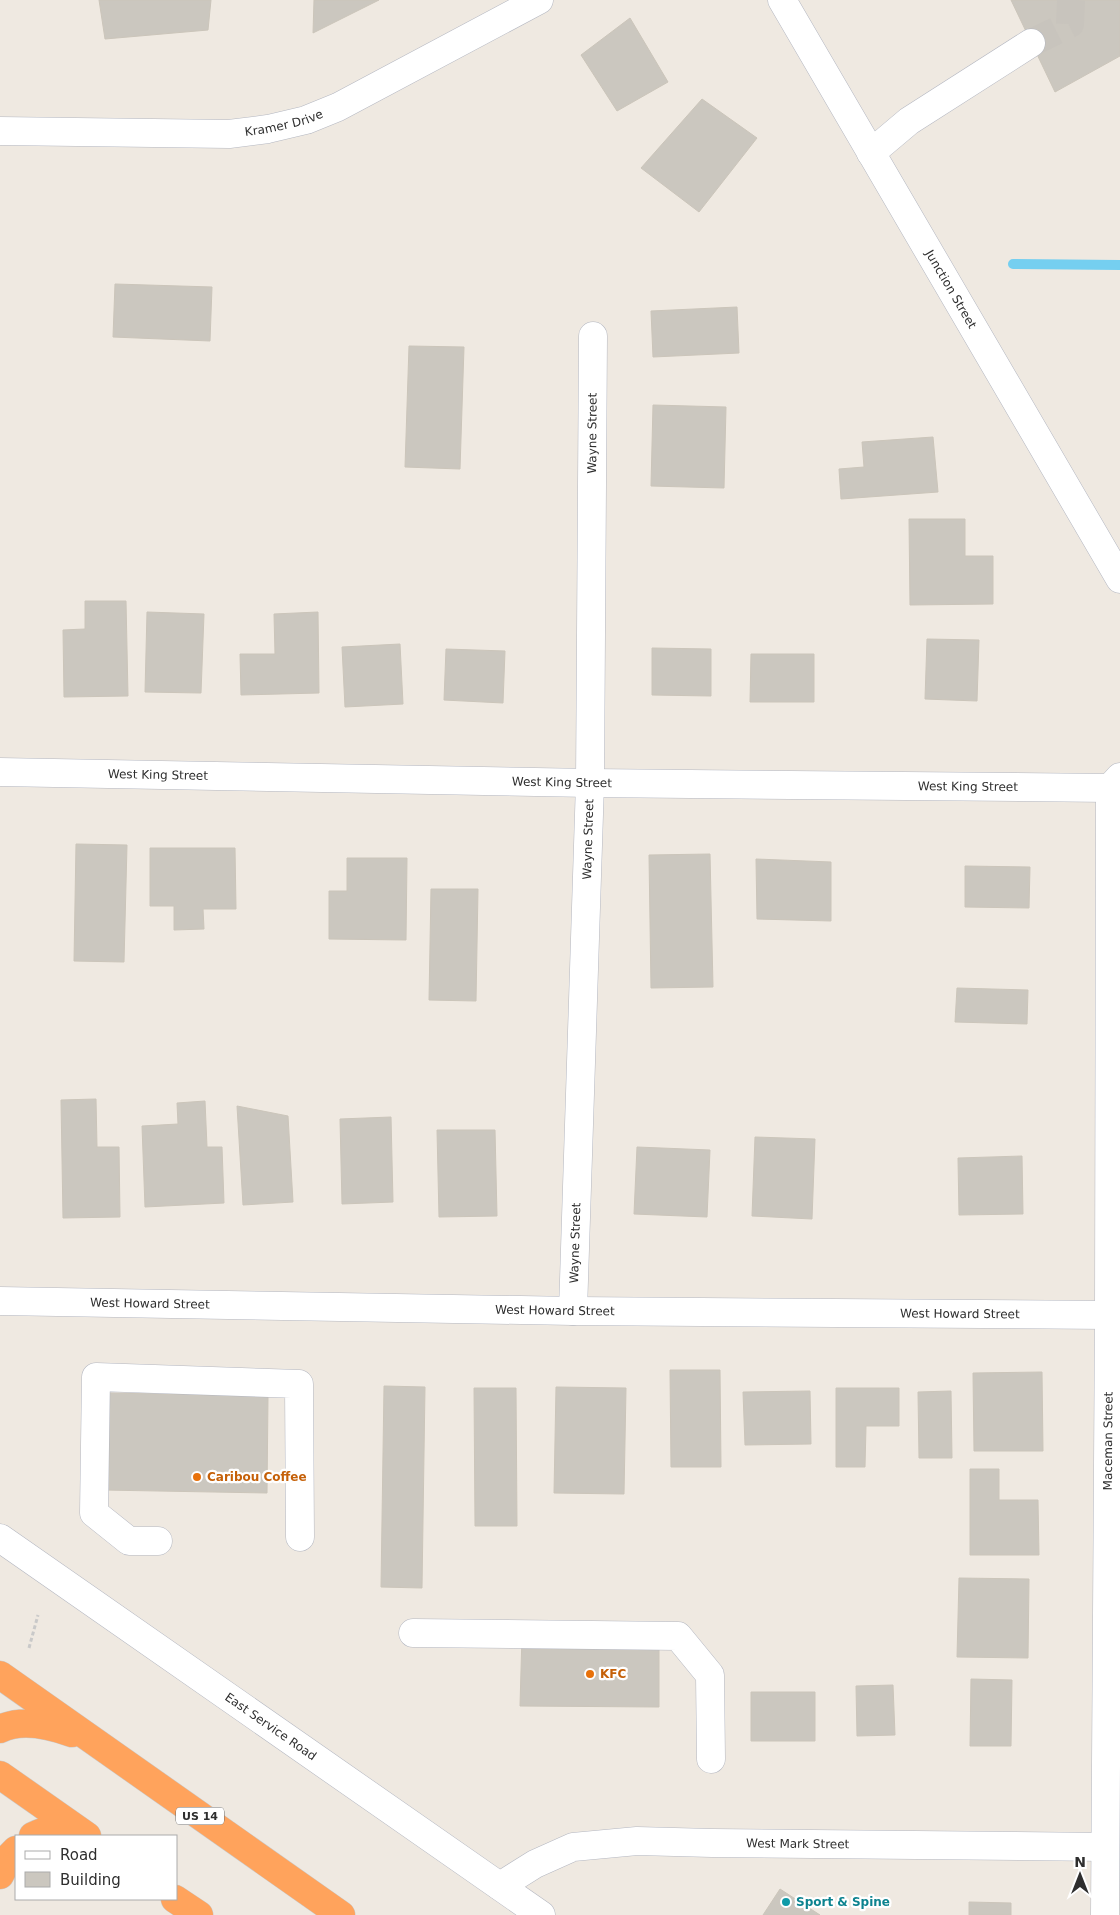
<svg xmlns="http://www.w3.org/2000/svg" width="1120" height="1915" font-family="'DejaVu Sans',sans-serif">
<rect width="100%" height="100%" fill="#efe9e1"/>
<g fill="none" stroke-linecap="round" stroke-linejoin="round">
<path stroke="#75cff0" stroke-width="10" d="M1013,264L1120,265"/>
</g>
<path fill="#cbc7bf" stroke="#cbc5ba" d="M99,0H211L208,30L105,39Z
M314,0H379L313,33Z
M1011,0H1120V56L1055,92Z
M630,18L668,82L617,111L581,55Z
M702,99L757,138L699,212L641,168Z
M115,284L212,287L210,341L113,337Z
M737,307L739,353L653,357L651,311Z
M409,346L464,347L460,469L405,467Z
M653,405L726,407L724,488L651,486Z
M933,437L938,492L841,499L839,469L864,467L862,442Z
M909,519H965V556H993V604L910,605Z
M85,601H126L128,696L64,697L63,630L85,629Z
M147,612L204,614L201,693L145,692Z
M318,612L319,693L241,695L240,654H275L274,614Z
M927,639L979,640L977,701L925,699Z
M400,644L403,704L345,707L342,647Z
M652,648L711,649V696L652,695Z
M446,649L505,651L503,703L444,700Z
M751,654H814V702H750Z
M76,844L127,845L124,962L74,961Z
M150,848H235L236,909H203L204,929L174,930V906H150Z
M710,854L713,987L651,988L649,855Z
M347,858H407L406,940L329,939V891H347Z
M756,859L831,862V921L757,919Z
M965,866L1030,867L1029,908L965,907Z
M431,889H478L476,1001L429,1000Z
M957,988L1028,990L1027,1024L955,1022Z
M96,1099L97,1147H119L120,1217L63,1218L61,1100Z
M205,1101L207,1147H222L224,1203L145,1207L142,1126L178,1124L177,1103Z
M237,1106L288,1116L293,1202L243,1205Z
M391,1117L393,1202L342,1204L340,1119Z
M437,1130H495L497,1216L439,1217Z
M755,1137L815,1139L812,1219L752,1216Z
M637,1147L710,1150L707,1217L634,1214Z
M1022,1156L1023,1214L959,1215L958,1158Z
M670,1370H720L721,1467H671Z
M1042,1372L1043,1451H974L973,1373Z
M384,1386L425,1387L422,1588L381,1587Z
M556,1387L626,1388L624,1494L554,1493Z
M474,1388H516L517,1526H475Z
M836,1388H899V1426H866L865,1467H836Z
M810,1391L811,1444L745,1445L743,1392Z
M951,1391L952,1458H919L918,1392Z
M105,1393L268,1396L267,1493L103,1490Z
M970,1469H999V1500H1038L1039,1555H970Z
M959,1578L1029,1579L1028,1658L957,1657Z
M522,1635L659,1642V1707L520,1706Z
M971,1679L1012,1680L1011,1746H970Z
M893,1685L895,1735L857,1736L856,1686Z
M751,1692H815V1741H751Z
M780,1889L820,1915H763Z
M969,1902L1011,1903V1915H969Z"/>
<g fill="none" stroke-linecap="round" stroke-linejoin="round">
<path stroke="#c8c4bd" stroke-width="28" stroke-dasharray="28 14" stroke-linecap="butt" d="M1031,43L1070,24L1071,0"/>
<defs>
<g id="minor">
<path id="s1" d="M782,0L1120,579"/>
<path id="s2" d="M0,131L229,134L268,129L306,120L338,107L539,0"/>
<path d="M871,153L909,121L1031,43"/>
<path id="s3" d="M0,772L590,783L1110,788L1120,777"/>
<path id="s4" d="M0,1301L573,1311L1109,1315"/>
<path id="s5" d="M573,1311L590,783L593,336"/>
<path id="s6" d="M0,1538L541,1915"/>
<path d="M158,1541H129L94,1513L96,1377L299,1384L300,1537"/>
<path d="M413,1633L678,1636L710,1675L711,1759"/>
<path id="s7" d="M500,1886L535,1864L573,1847L637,1841L712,1843L1105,1847"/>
<path id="s8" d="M1105,1915L1109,1315L1110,788"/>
</g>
<path id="highway" d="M0,1675L341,1915
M0,1729C22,1718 50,1725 72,1733
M0,1775L87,1836
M33,1836C49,1827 64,1829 82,1833
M0,1875L9,1857L16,1850
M175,1899L199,1915"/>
</defs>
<use href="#minor" stroke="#b4b7c1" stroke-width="29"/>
<use href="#highway" stroke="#c9c9c9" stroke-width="29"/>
<path stroke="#c9c9c9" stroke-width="3" stroke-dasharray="4 2.5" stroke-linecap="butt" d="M29,1648L38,1615"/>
<use href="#minor" stroke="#fff" stroke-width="28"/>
<use href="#highway" stroke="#ffa35c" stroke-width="28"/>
</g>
<g fill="#e8710a" stroke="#fff" stroke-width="2">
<circle cx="197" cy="1477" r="5"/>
<circle cx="590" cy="1674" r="5"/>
</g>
<circle fill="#0f9aa8" stroke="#fff" stroke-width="2" cx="786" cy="1902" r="5"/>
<g text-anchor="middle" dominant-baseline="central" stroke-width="4.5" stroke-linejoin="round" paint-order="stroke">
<rect fill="#fff" stroke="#6d6d6d" stroke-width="1" x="176" y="1807.5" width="48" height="17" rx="4"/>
<g font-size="11" font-weight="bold" fill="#2e2e2e">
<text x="200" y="1816">US 14</text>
</g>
<g font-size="12" fill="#2e2e2e" stroke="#fff">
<text stroke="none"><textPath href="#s2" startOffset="285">Kramer Drive</textPath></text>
<text stroke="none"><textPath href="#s1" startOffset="335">Junction Street</textPath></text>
<text stroke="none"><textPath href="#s5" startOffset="878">Wayne Street</textPath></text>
<text stroke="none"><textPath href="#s3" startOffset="158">West King Street</textPath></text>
<text stroke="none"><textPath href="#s3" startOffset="562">West King Street</textPath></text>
<text stroke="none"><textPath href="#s3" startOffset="968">West King Street</textPath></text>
<text stroke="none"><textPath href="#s5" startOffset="472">Wayne Street</textPath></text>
<text stroke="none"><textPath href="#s5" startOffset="68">Wayne Street</textPath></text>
<text stroke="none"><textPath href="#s4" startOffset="150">West Howard Street</textPath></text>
<text stroke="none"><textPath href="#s4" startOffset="555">West Howard Street</textPath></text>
<text stroke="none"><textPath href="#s4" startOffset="960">West Howard Street</textPath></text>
<text stroke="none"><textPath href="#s8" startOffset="474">Maceman Street</textPath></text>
<text stroke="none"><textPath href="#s6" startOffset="330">East Service Road</textPath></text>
<text stroke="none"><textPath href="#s7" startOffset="308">West Mark Street</textPath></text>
</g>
<g font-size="12" font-weight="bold" fill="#c56008" stroke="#fff" text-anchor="start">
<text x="207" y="1477">Caribou Coffee</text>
<text x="600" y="1674">KFC</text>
</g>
<g font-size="12" font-weight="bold" fill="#0d838f" stroke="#fff" text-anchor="start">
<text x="796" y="1902">Sport &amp; Spine</text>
</g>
</g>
<rect x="15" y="1835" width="162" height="65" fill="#ffffff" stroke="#ababab"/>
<rect x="25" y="1851" width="25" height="8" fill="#ffffff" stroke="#ababab"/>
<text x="60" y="1860" font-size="15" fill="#2e2e2e">Road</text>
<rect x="25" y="1872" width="25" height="15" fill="#cbc7bf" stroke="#ababab"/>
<text x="60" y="1885" font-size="15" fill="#2e2e2e">Building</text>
<g transform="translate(1080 1875)" stroke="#ffffff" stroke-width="4" paint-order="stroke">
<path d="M0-4L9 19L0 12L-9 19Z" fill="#2e2e2e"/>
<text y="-8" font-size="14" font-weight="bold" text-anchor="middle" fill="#2e2e2e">N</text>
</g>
</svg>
